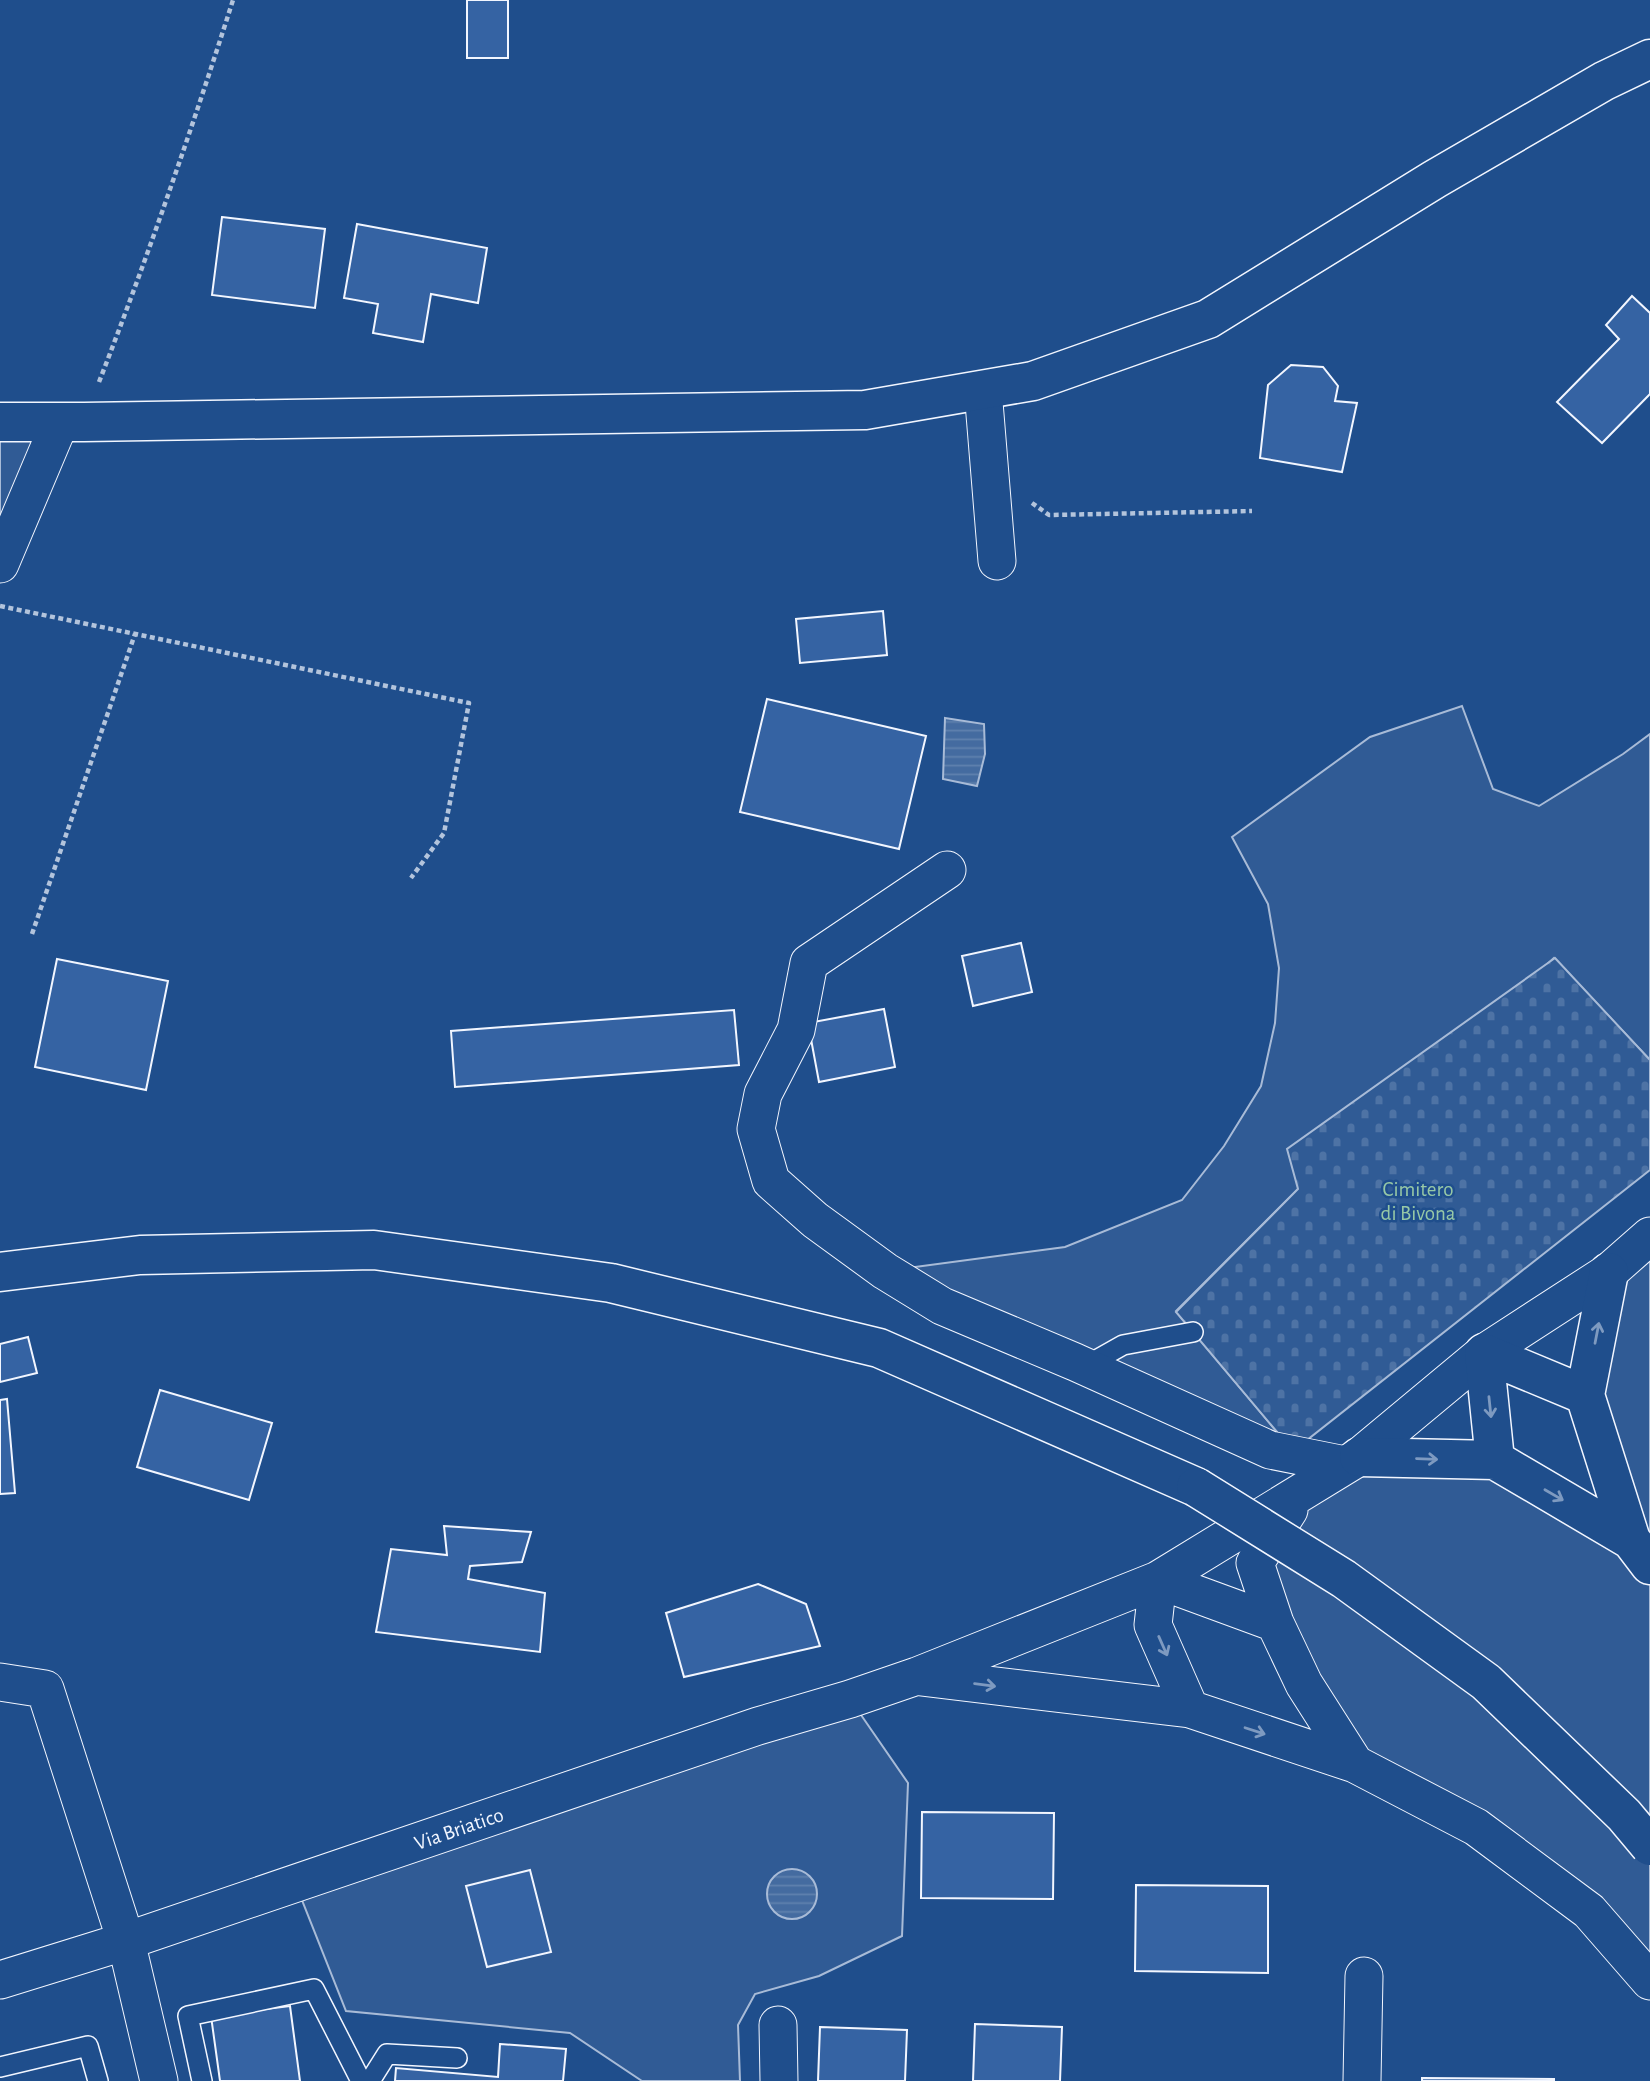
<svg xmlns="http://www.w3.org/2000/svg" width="1650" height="2081" font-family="'Alegreya Sans',sans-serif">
<defs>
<pattern id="cemetery-stones" width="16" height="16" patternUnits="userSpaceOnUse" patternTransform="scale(1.75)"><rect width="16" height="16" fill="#305b95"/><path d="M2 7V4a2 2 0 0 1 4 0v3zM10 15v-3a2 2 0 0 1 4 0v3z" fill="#4e73a5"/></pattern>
<pattern id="water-rules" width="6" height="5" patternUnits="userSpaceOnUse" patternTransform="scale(1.75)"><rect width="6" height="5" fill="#446ba0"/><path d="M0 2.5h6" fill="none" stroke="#5f81ae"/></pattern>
</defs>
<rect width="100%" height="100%" fill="#1f4e8c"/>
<path fill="#305b95" stroke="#a8bbd7" stroke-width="2" d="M0,422H60L0,564Z
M1462,706L1493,789L1539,806L1623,754L1650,734V1060L1554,958L1298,1189L1176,1311L1293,1451L885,1271L1065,1247L1182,1200L1224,1146L1261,1086L1275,1023L1279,968L1268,904L1232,837L1370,737Z
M1650,1236V1981L1589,1911L1355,1764L1255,1563L1359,1457L1495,1460L1630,1539L1585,1395L1609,1272Z
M850,1699L908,1783L902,1936L819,1976L755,1994L738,2025L740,2081H642L570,2033L346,2011L296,1885Z"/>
<path fill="url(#cemetery-stones)" stroke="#a8bbd7" stroke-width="2" d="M1555,958L1650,1060V1170L1293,1451L1176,1312L1298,1189L1287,1149Z"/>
<path fill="url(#water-rules)" stroke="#a8bbd7" stroke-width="2" d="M945,718L984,724L985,754L977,786L943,779Z
M767 1894a25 25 0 1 1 50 0a25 25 0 1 1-50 0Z"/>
<path fill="#3563a3" stroke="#f2f6ff" stroke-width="2" d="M467,0H508V58H467Z
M222,217L325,229L315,308L212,295Z
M357,224L487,248L478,303L431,294L423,342L373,333L378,304L344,298Z
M1632,296L1650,313V394L1602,443L1557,402L1619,339L1606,325Z
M1291,365L1323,367L1338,386L1335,401L1357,403L1342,472L1260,458L1268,385Z
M883,611L887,655L800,663L796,619Z
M767,699L926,736L899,849L740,812Z
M1021,943L1032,992L973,1006L962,956Z
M57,959L168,981L146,1090L35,1067Z
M884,1009L895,1067L819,1082L808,1023Z
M734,1010L739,1065L455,1087L451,1031Z
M28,1337L37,1373L0,1382V1344Z
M160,1390L272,1423L249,1500L137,1467Z
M7,1399L15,1493L0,1494V1400Z
M444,1526L531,1532L522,1562L470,1566L468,1579L545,1593L540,1652L376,1632L391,1549L447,1555Z
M758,1584L806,1604L820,1646L684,1677L666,1613Z
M922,1812L1054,1813L1053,1899L921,1898Z
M530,1870L551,1952L487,1967L466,1886Z
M1136,1885L1268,1886V1973L1135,1971Z
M290,2006L300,2081H220L211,2016Z
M975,2024L1062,2027L1060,2081H973Z
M820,2027L907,2030L905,2081H818Z
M500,2044L566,2049L563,2081H395L396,2068L498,2077Z
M1422,2078L1554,2079V2081H1422Z"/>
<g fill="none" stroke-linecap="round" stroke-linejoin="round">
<defs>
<path id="lane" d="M1084,1367L1123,1345L1193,1332
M0,2067L88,2046L98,2081
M202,2081L188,2016L314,1989L361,2081
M370,2081L387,2054L457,2058"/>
<path id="street" d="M983,390L997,561
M0,564L60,422
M947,870L809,963L796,1030L763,1094L756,1129L771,1181L815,1220L885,1271L942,1306L1075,1362L1270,1450L1345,1465
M1289,1510L1255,1563L1275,1623L1304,1684L1355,1764
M1158,1580L1153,1625L1190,1709
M1158,1580L1275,1623
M921,1677L1190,1709L1355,1764L1476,1827L1589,1911L1650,1981
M0,1682L45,1689L126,1941L159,2081
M0,1980L126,1941L758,1726L850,1699L917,1676L1158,1580L1359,1457L1484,1353L1609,1272L1650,1236
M778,2025L779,2081
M1362,2081L1364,1976"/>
<path id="secondary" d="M0,422H84L865,410L1033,381L1208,319L1435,179L1604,81L1650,59"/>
<path id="primary" d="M0,1272L140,1255L374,1250L611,1283L879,1348L1196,1487
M1609,1272L1585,1395L1631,1540L1650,1565
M1359,1457L1495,1460L1631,1540
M1495,1460L1484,1353L1585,1395"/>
</defs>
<use href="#lane" stroke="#f2f6ff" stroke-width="22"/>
<use href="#street" stroke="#f2f6ff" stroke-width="39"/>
<use href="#secondary" stroke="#f2f6ff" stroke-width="41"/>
<use href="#primary" stroke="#f2f6ff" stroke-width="41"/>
<path stroke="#b3c4dc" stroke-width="4.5" stroke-dasharray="5 3.5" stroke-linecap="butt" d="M99,382C148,256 192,129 233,0
M1032,503L1049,515L1252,511
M0,606L469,703L444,833L411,878
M32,934L135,634"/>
<use href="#lane" stroke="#1f4e8c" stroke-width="19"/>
<use href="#street" stroke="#1f4e8c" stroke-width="37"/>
<use href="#secondary" stroke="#1f4e8c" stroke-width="38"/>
<use href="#primary" stroke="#1f4e8c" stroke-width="38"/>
<defs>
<path id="primary-bridge" d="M1196,1487L1344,1579L1486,1682L1624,1815L1650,1846"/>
</defs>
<use href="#primary-bridge" stroke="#f2f6ff" stroke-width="41" stroke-linecap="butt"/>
<use href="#primary-bridge" stroke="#1f4e8c" stroke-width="38"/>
</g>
<defs><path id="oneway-shaft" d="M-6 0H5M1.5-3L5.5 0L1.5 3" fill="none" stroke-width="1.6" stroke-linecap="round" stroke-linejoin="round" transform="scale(1.75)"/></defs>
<g stroke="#7e9ac0">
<use href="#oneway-shaft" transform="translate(1597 1333) rotate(-79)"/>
<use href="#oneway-shaft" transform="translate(1490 1407) rotate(84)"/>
<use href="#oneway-shaft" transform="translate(1427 1459) rotate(2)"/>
<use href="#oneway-shaft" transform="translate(1554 1495) rotate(30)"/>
<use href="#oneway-shaft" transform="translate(1163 1646) rotate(66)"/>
<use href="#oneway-shaft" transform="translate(985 1685) rotate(7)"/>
<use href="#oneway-shaft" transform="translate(1255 1731) rotate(18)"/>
</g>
<g text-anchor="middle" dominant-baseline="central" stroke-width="5" stroke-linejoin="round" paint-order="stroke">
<g font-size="21" fill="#97c8a6" stroke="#1f4e8c">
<text x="1418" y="1189">Cimitero<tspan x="1418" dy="24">di Bivona</tspan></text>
</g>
<g font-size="21" fill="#f2f6ff" stroke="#1f4e8c">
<text transform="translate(459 1829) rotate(-19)">Via Briatico</text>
</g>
</g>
</svg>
